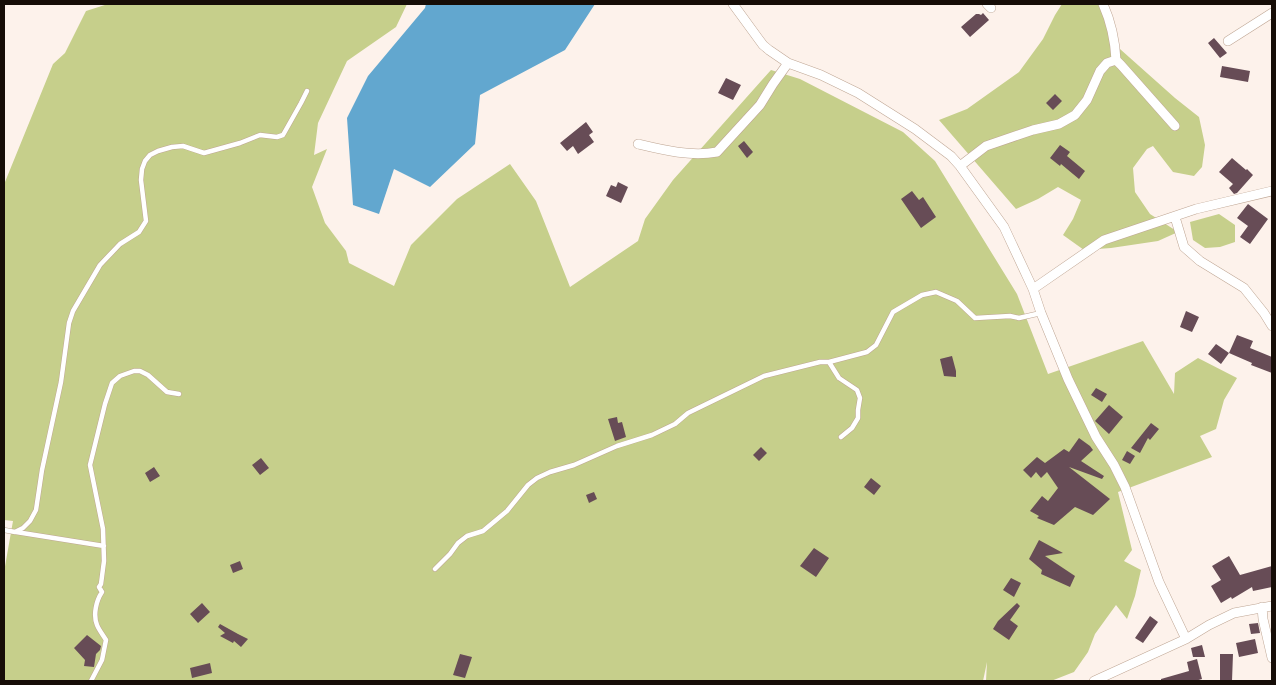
<svg xmlns="http://www.w3.org/2000/svg" width="1276" height="685" font-family="Poppins,sans-serif">
<rect width="100%" height="100%" fill="#fdf2eb"/>
<path fill="#c6cf8b" d="M108,4L117,5L129,4H407L396,27L347,61L318,123L314,155L327,149L312,187L325,223L346,251L349,263L394,286L411,245L457,199L510,164L536,201L570,287L638,241L645,219L673,180L771,70L800,79L903,132L935,161L1017,294L1048,374L1143,341L1174,394L1175,373L1198,358L1237,378L1224,400L1216,429L1200,436L1212,457L1118,492L1132,550L1124,561L1141,570L1135,596L1127,619L1116,605L1095,634L1088,652L1074,672L1051,681H986L987,662L983,681H4V572L13,521L4,520V182H5L53,64L65,53L86,11Z
M1062,4H1101L1111,41L1175,98L1199,117L1205,145L1202,167L1194,176L1173,172L1153,146L1147,149L1133,168L1135,192L1150,214L1178,232L1158,241L1111,248L1084,250L1063,235L1073,219L1081,200L1058,187L1038,199L1016,209L939,120L967,109L1019,72L1043,39L1055,15Z
M1219,214L1235,225V242L1220,247L1205,248L1193,240L1190,222Z"/>
<path fill="#62a7cf" d="M426,4H595L565,50L480,95L475,144L430,187L394,169L379,214L353,205L347,118L368,76L425,8Z"/>
<path fill="#674c56" d="M983,13L989,20L970,37L961,27L976,14H979L981,15Z
M1214,38L1227,53L1220,58L1208,43Z
M1222,66L1250,71L1248,82L1220,77Z
M726,78L741,85L733,100L718,93Z
M1055,94L1062,101L1053,110L1046,103Z
M586,122L593,132L589,135L594,142L578,154L573,146L567,151L560,143Z
M744,141L753,152L747,158L738,146Z
M1060,145L1070,152L1067,156L1085,171L1079,179L1061,164L1060,166L1050,158Z
M1232,158L1246,170L1247,169L1253,175L1237,193L1234,194L1229,188L1233,184L1219,172Z
M618,182L628,187L621,203L606,196L611,185L616,187Z
M912,191L919,200L923,197L936,217L921,228L901,199Z
M1248,204L1268,219L1250,244L1240,237L1248,226L1237,218Z
M1186,311L1199,317L1192,332L1180,327Z
M1237,335L1253,341L1250,348L1272,357V373L1251,365L1252,363L1229,353Z
M1216,344L1229,353L1221,364L1208,354Z
M952,356L956,371V377L944,376L940,359Z
M1096,388L1107,394L1102,402L1091,395Z
M1109,405L1123,417L1109,434L1095,421Z
M617,417L618,423L622,422L626,437L615,441L608,419Z
M1151,423L1159,429L1150,440L1148,438L1140,453L1131,448Z
M1079,438L1090,446L1093,450L1081,461L1104,476L1102,479L1069,467L1110,499L1093,515L1075,507L1054,525L1037,518L1039,516L1030,511L1042,496L1048,501L1058,488L1047,472L1041,478L1036,472L1031,478L1023,470L1037,457L1045,463L1064,449L1069,452Z
M761,447L767,453L759,461L753,455Z
M1127,451L1135,456L1130,464L1122,460Z
M261,458L269,468L260,475L252,465Z
M154,467L160,476L150,482L145,473Z
M871,478L881,486L874,495L864,487Z
M594,492L597,499L589,503L586,495Z
M1039,540L1063,553L1045,556L1075,576L1070,587L1041,574L1042,570L1029,559Z
M814,548L829,558L816,577L800,566Z
M1229,556L1240,575L1272,566V587L1253,591L1252,587L1232,599L1231,597L1221,603L1211,586L1221,580L1212,566Z
M240,561L243,569L233,573L230,565Z
M1011,578L1021,583L1014,597L1003,590Z
M202,603L210,612L198,623L190,614Z
M1017,603L1020,606L1010,620L1018,626L1009,640L993,629L998,621Z
M1150,616L1158,622L1143,643L1135,638Z
M1258,623L1260,633L1251,634L1249,624Z
M220,624L238,634L248,639L241,647L234,641L233,643L220,636L225,633L218,627Z
M87,635L101,646L100,650L96,654L94,667L84,666L85,660L74,648Z
M1255,639L1258,653L1239,657L1236,643Z
M1202,645L1205,657H1193L1191,648Z
M460,654L472,657L465,678L453,675Z
M1220,654H1233L1232,681H1220Z
M1197,659L1202,679L1195,681H1161V679L1189,671L1187,662Z
M210,663L212,673L192,678L190,668Z"/>
<g fill="none" stroke-linecap="round" stroke-linejoin="round">
<defs>
<path id="lane" d="M829,362L839,378L857,390L860,398L858,410V418L852,428L841,437
M4,530L15,532L23,528L30,521L36,510L42,470L61,382L69,323L73,311L100,265L120,244L139,232L146,221L141,180L142,169L145,161L150,155L158,151L172,147L183,146L204,153L240,143L260,135L277,137L283,135L301,103L307,91
M16,532L104,546
M435,569L450,554L458,543L467,536L483,531L507,511L528,485L537,478L550,472L574,465L617,446L652,435L675,424L688,413L764,376L820,362H829L867,352L876,345L893,312L922,295L936,292L957,301L975,318L1010,316L1019,318L1041,313
M91,681L102,660L106,640C103,635 99,630 97,625C93,615 96,601 102,592L99,587L101,584L104,561L103,529L90,465L105,404L112,383L120,376L134,371H140L148,375L167,392L179,394"/>
<path id="street" d="M733,4L763,45L769,50L788,63L821,75L858,93L915,129L951,156L960,166L1004,227L1033,289L1041,313L1068,379L1096,437L1114,465L1125,487L1159,582L1186,639
M987,4L991,8
M1103,4C1111,22 1115,40 1116,60
M1228,41L1272,13
M638,144C663,150 691,157 717,152L760,105L773,84L788,63
M960,166L986,146L1033,130L1059,124L1075,115L1087,100L1100,71L1107,63L1116,60L1121,65L1175,126
M1175,217L1184,247L1200,261L1244,288L1264,313L1272,326
M1033,289L1104,240L1196,209L1272,191
M1262,607L1263,619L1272,658
M1094,681L1186,639L1209,625L1234,613L1272,606"/>
</defs>
<use href="#lane" stroke="#bfa694" stroke-width="5.5"/>
<use href="#street" stroke="#bfa694" stroke-width="10"/>
<use href="#lane" stroke="#fff" stroke-width="4.5"/>
<use href="#street" stroke="#fff" stroke-width="9"/>
</g>
<rect width="1276" height="685" fill="none" stroke="#160d07" stroke-width="10"/>
</svg>
